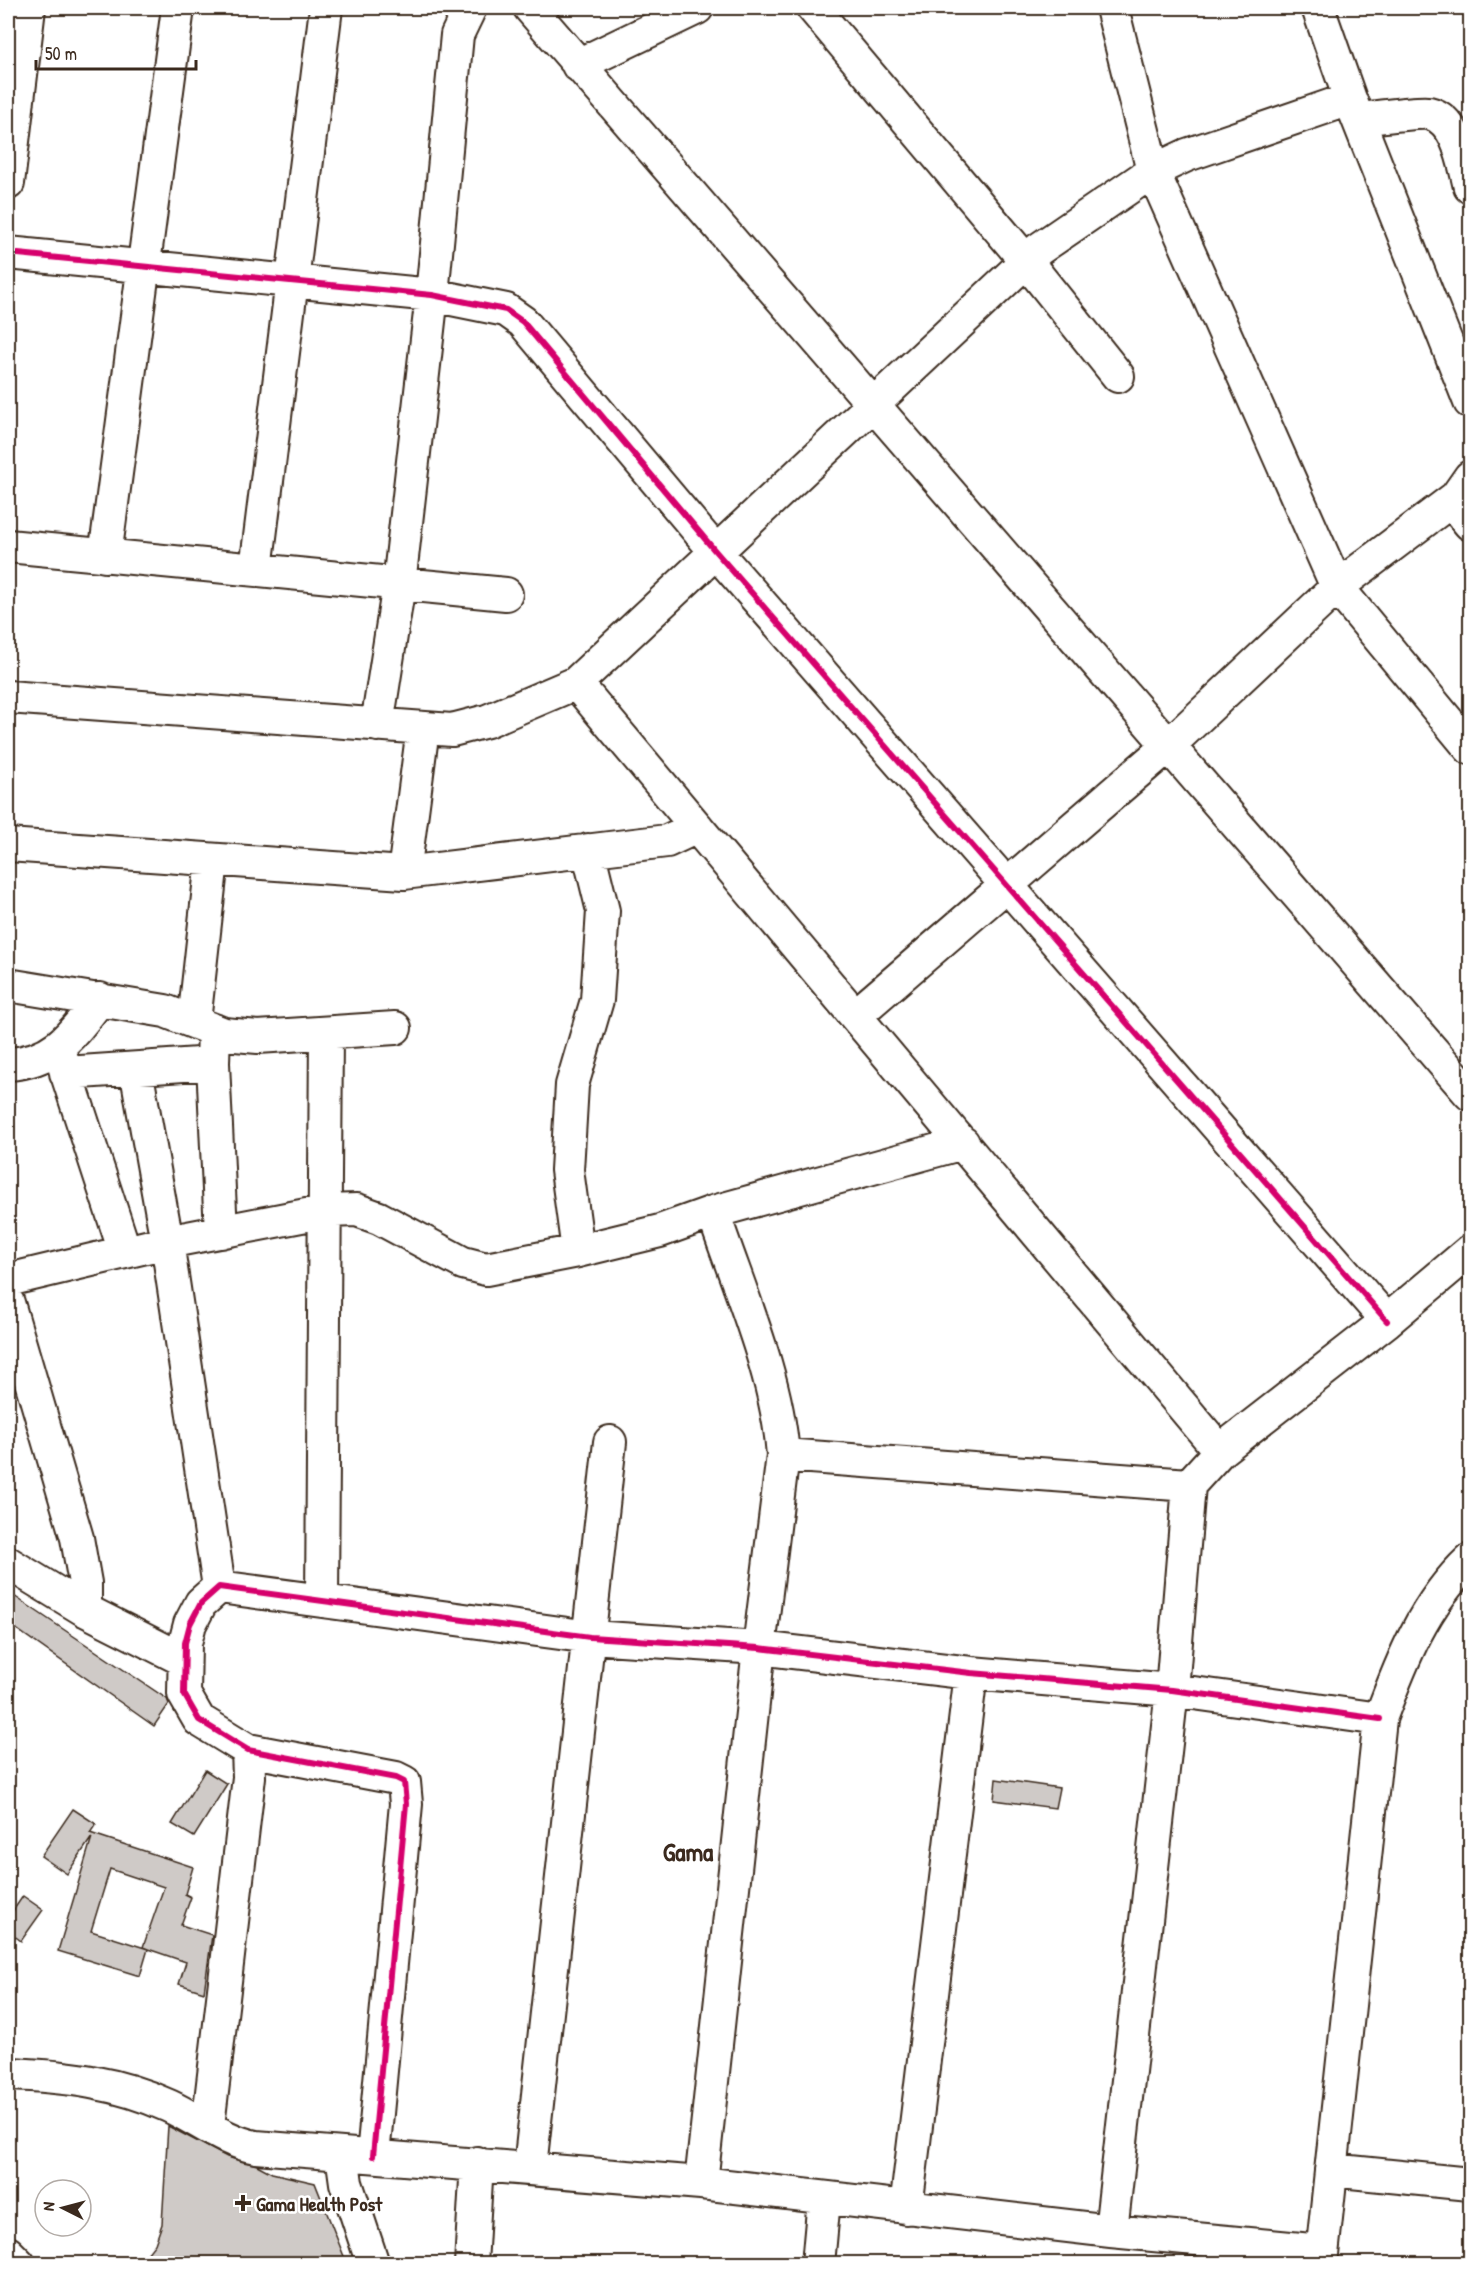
<svg xmlns="http://www.w3.org/2000/svg" width="1478" height="2271" font-family="'Patrick Hand',sans-serif">
<rect width="100%" height="100%" fill="#fff"/>
<filter id="ink" filterUnits="userSpaceOnUse"><feTurbulence type="fractalNoise" baseFrequency=".0167" numOctaves="2"/><feDisplacementMap in="SourceGraphic" scale="12" xChannelSelector="R" yChannelSelector="G"/><feConvolveMatrix kernelMatrix="1 2 1 2 8 2 1 2 1" color-interpolation-filters="sRGB"/></filter>
<g filter="url(#ink)">
<path fill="#cfcac7" stroke="#3b2a1e" stroke-width="1.5" fill-rule="evenodd" d="M8,1592L167,1699L169,1704L154,1726L8,1623Z
M205,1770L227,1784L194,1837L172,1824Z
M996,1779L1059,1788L1055,1808L994,1800Z
M73,1809L96,1824L90,1833L193,1867L185,1894L191,1897L181,1925L212,1935L204,1992L179,1984L186,1962L148,1949L140,1976L58,1951L92,1837L67,1874L41,1856ZM110,1869L164,1887L143,1947L148,1949L91,1931Z
M23,1896L43,1910L21,1941L8,1931V1918Z
M168,2126L227,2157L257,2165L272,2173L315,2183L347,2264H139L155,2244L162,2224Z"/>
<g fill="none" stroke-linecap="round" stroke-linejoin="round">
<defs>
<path id="minor" d="M530,8L1470,1094
M813,8L1026,261L1118,376
M1112,8L1153,171L1337,587L1470,748
M1318,8L1350,99L1470,402
M578,65L697,8
M1359,119C1375,118 1416,111 1429,113C1458,120 1464,164 1470,187
M8,183L29,8
M8,253L432,295L506,310L523,322L716,552L1387,1321
M1470,477L1456,497L1459,511L1470,524
M8,546L506,594
M105,556L178,8
M256,569L326,8
M576,683L1220,1451
M8,697L452,730L487,721L576,683L1039,249L1153,171L1187,155L1350,99
M377,725L399,584L432,295L457,35L470,8
M8,845L404,873L667,841L697,827
M404,873L423,728
M8,985L165,1011L224,1034L258,1037L395,1028
M856,1015L1168,746L1337,587L1456,497
M194,1022L212,860
M214,1030L213,1063L221,1232
M58,1047L125,1252
M8,1064C56,1061 73,1033 100,999
M136,1069L167,1242L219,1587
M66,1073L213,1063
M578,1251L567,1170L572,1085L597,1000L603,911L588,850
M8,1280L167,1242L327,1211L357,1210L379,1218L463,1263L486,1269L578,1251L660,1231L713,1212L963,1143
M8,1303L77,1538L85,1583V1610
M783,1455L1189,1485
M8,1563L85,1610L182,1659
M322,1601L326,1033
M8,2074C64,2076 117,2082 169,2106C197,2119 226,2142 256,2147L701,2183L1111,2231L1322,2251
M208,2126L249,1777L248,1750
M342,2154L346,2183L373,2264
M373,2156L406,1804L404,1782L396,1778L248,1750L199,1720L184,1694L185,1643L190,1624L201,1603L219,1587L590,1637L759,1648L971,1673L1172,1690L1380,1719
M530,2167L610,1442
M1331,2170L1470,2184
M701,2183L759,1648L783,1455C777,1374 739,1290 713,1212
M906,2208L971,1673
M1111,2231L1172,1690L1189,1485L1220,1451L1387,1321L1470,1251
M8,2253L19,2264
M471,2264L477,2163
M818,2264L824,2199
M1321,2264L1380,1719C1402,1660 1424,1603 1470,1560"/>
</defs>
<use href="#minor" stroke="#3b2a1e" stroke-width="36"/>
<use href="#minor" stroke="#fff" stroke-width="32"/>
<defs>
<path id="cycleway" d="M8,253L432,295L506,310L523,322L716,552L1387,1321
M373,2156L406,1804L404,1782L396,1778L248,1750L199,1720L184,1694L185,1643L190,1624L201,1603L219,1587L590,1637L759,1648L971,1673L1172,1690L1380,1719"/>
</defs>
<use href="#cycleway" stroke="#fff" stroke-width="10"/>
<use href="#cycleway" stroke="#d6006c" stroke-width="6"/>
</g>
</g>
<path fill="#3b2a1e" stroke="#fff" stroke-width="2" d="M240 2194h6v6h6v6h-6v6h-6v-6h-6v-6h6z"/>
<g text-anchor="middle" dominant-baseline="central" stroke-width="5" stroke-linejoin="round" paint-order="stroke">
<g font-size="20" font-weight="bold" fill="#3b2a1e" stroke="#fff" text-anchor="start">
<text x="256" y="2203">Gama Health Post</text>
</g>
<g font-size="26" font-weight="bold" fill="#3b2a1e" stroke="#fff">
<text x="688" y="1851">Gama</text>
</g>
</g>
<rect width="1478" height="2271" fill="none" stroke="#fff" stroke-width="30"/>
<rect x="15" y="15" width="1448" height="2241" fill="none" stroke="#3b2a1e" stroke-width="2" filter="url(#ink)"/>
<g transform="translate(63 2208) rotate(276)"><circle r="28" fill="#ffffff" stroke="#b1aaa5" stroke-width="1.5"/>
<path d="M0-4.5L10 22L0 15L-10 22Z" fill="#3b2a1e"/>
<text y="-9" font-size="16" font-weight="bold" text-anchor="middle" fill="#3b2a1e">N</text>
</g>
<path d="M36 60v9h160v-9" fill="none" stroke="#3b2a1e" stroke-width="3"/>
<text x="45" y="60" font-size="18" fill="#3b2a1e" stroke="#ffffff" stroke-width="4.5" paint-order="stroke">50 m</text>
</svg>
